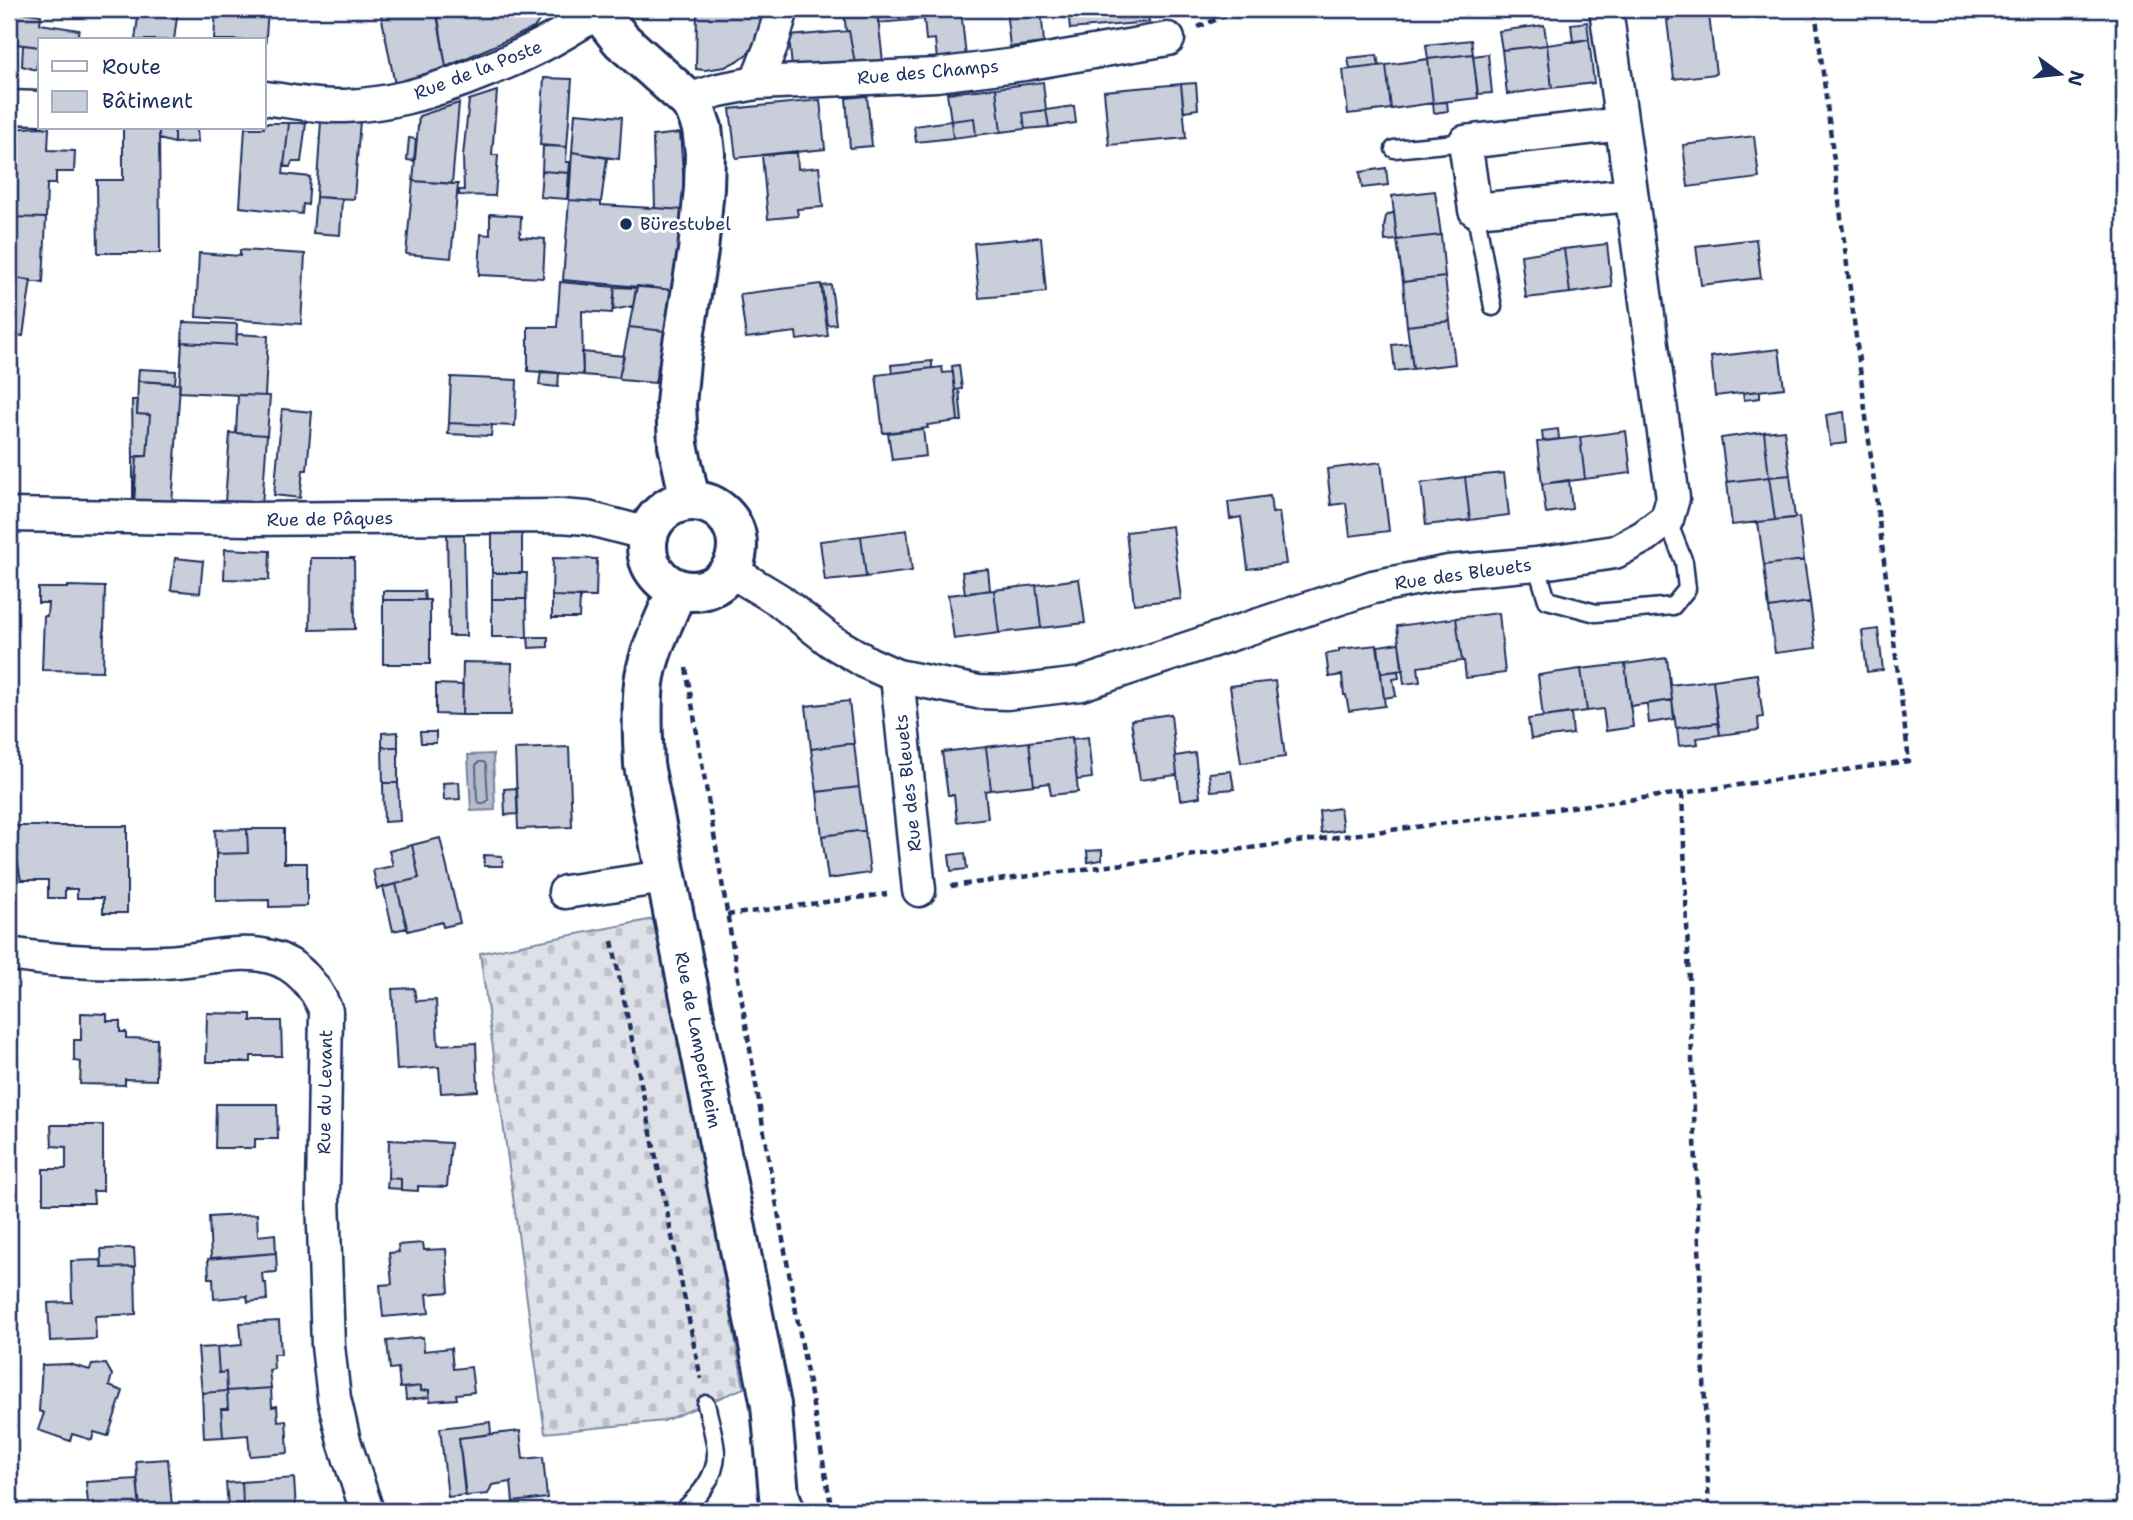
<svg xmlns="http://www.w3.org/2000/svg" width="2133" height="1520" font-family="'Shantell Sans',sans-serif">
<defs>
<pattern id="cemetery-stones" width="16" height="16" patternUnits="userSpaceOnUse" patternTransform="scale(1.75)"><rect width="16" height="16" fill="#dee1e7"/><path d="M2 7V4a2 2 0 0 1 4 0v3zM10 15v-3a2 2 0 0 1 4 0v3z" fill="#bec1c9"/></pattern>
</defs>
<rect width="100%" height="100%" fill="#fff"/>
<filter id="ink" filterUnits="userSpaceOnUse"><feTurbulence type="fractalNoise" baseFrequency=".0143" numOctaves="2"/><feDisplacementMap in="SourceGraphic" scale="14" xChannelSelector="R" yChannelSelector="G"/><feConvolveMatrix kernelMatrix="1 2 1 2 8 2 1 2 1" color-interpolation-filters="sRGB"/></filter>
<g filter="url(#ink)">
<path fill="url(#cemetery-stones)" stroke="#7c88a2" stroke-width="2" d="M659,918L744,1388L664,1421L545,1433L480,953Z"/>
<path fill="#b5bbca" stroke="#77839f" stroke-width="2" d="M493,754L495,810L471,811L468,755Z"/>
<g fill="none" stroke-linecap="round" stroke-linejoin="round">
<path stroke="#596789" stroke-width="2" d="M479,762H484L486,765L488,800L485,803H480L477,800L476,765Z"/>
</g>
<path fill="#caceda" stroke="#1b2f5e" stroke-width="2" d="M139,9H178L174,40H135Z
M216,9H268L264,63V40H214Z
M380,9H436L446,67L395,85Z
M456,9H547L534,28L446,67L438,17Z
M697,9H745L769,11L758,40L751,51L739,60L725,67L705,70L696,69Z
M796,9H877L883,62L855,63L849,31H846L844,11L794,14Z
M877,9H961L966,57L937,60L935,39L926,40L924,19L878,23Z
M1006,9H1041L1044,43L1010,47Z
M1068,9H1147L1149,22L1070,29Z
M1668,9H1692L1693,17L1709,15L1716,74L1674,79L1667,20H1669Z
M9,10L41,15L40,24L79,30L76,40H40V47L9,43Z
M1587,22L1589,39L1573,42L1571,24Z
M1544,25L1547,45L1502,50L1499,31Z
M849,31L855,63L792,68L789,36Z
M1589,39L1594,83L1552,88L1547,45Z
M1471,40L1473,54L1428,59L1426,45Z
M23,45L40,47L36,70L22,66Z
M1547,45L1552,88L1507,94L1502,50Z
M1473,54L1478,98L1433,103L1428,59Z
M1488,54L1492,93L1478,94L1473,56Z
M1377,55L1379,66L1350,69L1348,58Z
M1428,59L1433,103L1391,109L1386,65Z
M1386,65L1391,109L1348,114L1343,70Z
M544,78L572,79L567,147L540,145Z
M1043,82L1046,110L1023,113L1025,129L1001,132L996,88Z
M1196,83L1198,109L1184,111L1181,84Z
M1181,84L1186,138L1109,145L1104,91Z
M996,88L1001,132L976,135L974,118L951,121L947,93Z
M497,91L492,155H498L495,196L459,195V190H464L463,156L469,100Z
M867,96L872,146L850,148L846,98Z
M820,100L825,149L736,158L730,109Z
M1447,102L1448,111L1434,113L1433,103Z
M459,103L452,184L413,181L419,116Z
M1074,106L1076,123L1049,127L1046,110Z
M1046,110L1049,127L1025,129L1023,113Z
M575,113L622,117L619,159L572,152Z
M974,118L976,135L953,138L951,121Z
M360,120L354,199L316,197L321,121Z
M951,121L953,138L916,142L914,126Z
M264,123H289L283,174L310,177L308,205L303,204L302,214L240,207L245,128H264Z
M289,123H306L301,162H292L290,167L284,166Z
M40,127L49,128L48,150L75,151L74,172H56V184H47L46,218L9,217V129Z
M123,128H159L160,253H98L97,180H123Z
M159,128H174V143L159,139Z
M174,128H197L198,142L174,143Z
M680,133L686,210L655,208L653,136Z
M1754,136L1759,178L1688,187L1683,145Z
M409,138L416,139L414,161L407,160Z
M543,146L567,147L566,162H570L569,173L542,171Z
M797,151L798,169L819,167L823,207L797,209L798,216L768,219L762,155Z
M572,152L607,158L601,202L569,200Z
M1386,168L1388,185L1362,188L1360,172Z
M542,171L569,173L567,199L540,197Z
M413,181L458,184L451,258L406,254Z
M1435,191L1441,235L1397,240L1392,196Z
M316,197L342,199L340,235L313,233Z
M569,200L601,202V205L686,210L673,290L563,280Z
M1394,212L1397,240L1385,241L1384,227L1386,216Z
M490,214L521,216L520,237L545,239L543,278L479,275L481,234L490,235Z
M9,217L46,218L43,283L9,277Z
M1441,235L1445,277L1403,282L1397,240Z
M1041,237L1046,292L979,298L974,243Z
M1756,239L1761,278L1701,285L1696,246Z
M1607,244L1612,287L1570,293L1564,249Z
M1564,249L1570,293L1526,298L1521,255Z
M240,250L305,254L301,324L196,317L199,253L240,256Z
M9,277L31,280L23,336L9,334Z
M1445,277L1450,321L1407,326L1403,282Z
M560,282L615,287L612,313L582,311L583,375L528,371V327H557Z
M821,284L828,336L797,340L796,332L746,338L740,294Z
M831,285L836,324L827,325L822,286Z
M637,286L673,290L665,331L629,327Z
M615,287L636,288L633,306L613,310Z
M1450,321L1455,364L1413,369L1407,326Z
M183,322L237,324L236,345L182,342Z
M629,327L665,331L655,383L621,380L619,378Z
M237,334L268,336L265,396L179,392L182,342L236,345Z
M1410,343L1413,369L1395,371L1392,345Z
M1779,349L1784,388L1715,396L1711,357Z
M582,352L624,356L619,378L583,375Z
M932,361V368L892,373L891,365Z
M959,365L962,389L955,390L952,366Z
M942,367L943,373L953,372L958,421L927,425L928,428L883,433L876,375Z
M139,369L176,371L175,383L138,381Z
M541,371L559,373L558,387L539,385Z
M451,377L517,380L515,426L449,423Z
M138,381L180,384L172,505H134L137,456H147L150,415L137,414Z
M955,390H959L962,421H958Z
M1760,391V398L1744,400L1743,393Z
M238,395L270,396L267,435L236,433Z
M132,400H138L137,414L150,415L147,456L133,457Z
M282,409L312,412L307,470H303L300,498L274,495Z
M1844,412L1847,443L1830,445L1826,415Z
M449,423L492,425L491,436L448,434Z
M923,429L926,456L892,460L888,433Z
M1558,429L1559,439L1543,441L1542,431Z
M1784,430L1790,475L1769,477L1764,432Z
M1626,431L1631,473L1585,479L1580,437Z
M1764,432L1769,477L1727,482L1721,438Z
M230,433L267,435L262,506L225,502Z
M1580,437L1585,479L1542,484L1537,442Z
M133,457L137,458L133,505Z
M1381,462L1389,531L1350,536L1346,503L1331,505L1327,469Z
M1504,473L1509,515L1470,520L1465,477Z
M1790,475L1795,518L1775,520L1769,477Z
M1465,477L1470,520L1426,525L1421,483Z
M1769,477L1775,520L1732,525L1727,482Z
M1569,480L1572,509L1546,513L1542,484Z
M1270,496L1272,513L1279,512L1286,564L1248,569L1241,517L1230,519L1228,502Z
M1799,517L1804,560L1764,565L1758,522Z
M1172,526L1181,599L1134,604L1126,532Z
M907,530L912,571L866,577L861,536Z
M447,533H464L466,636H449Z
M492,534H522V573H492Z
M861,536L866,577L825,581L820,541Z
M225,549L270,551L269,580L224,579Z
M175,558L203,561L200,593L171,590Z
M311,558H354L355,629L310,630Z
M553,558L597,559L596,597L552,596Z
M1804,560L1810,602L1769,608L1764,565Z
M988,569L990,590L965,594L962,572Z
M492,573H527L526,599H492Z
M1079,579L1085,623L1041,628L1036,585Z
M1036,585L1041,628L999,633L994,590Z
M68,586L105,587L103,671L42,670L44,616H47L48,603H38V588H68Z
M994,590L999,633L954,639L948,595Z
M383,591H424L425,600H383Z
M552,596L580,597L579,618H552Z
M492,599H526L527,637H492Z
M383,600H430V664H383Z
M1810,602L1816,648L1775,653L1769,608Z
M1499,613L1505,673L1466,678L1464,661H1462L1456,618Z
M1456,618L1462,661L1418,667L1420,682L1404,684L1397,626Z
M1878,629L1883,670L1867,672L1862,631Z
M528,637H548V647L529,648Z
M1399,643L1403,670L1381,673L1378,646Z
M1377,645L1385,706L1349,711L1346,695H1344L1342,675L1329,677L1326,654L1339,652V649Z
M1667,658L1672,700L1630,706L1625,664Z
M463,662L512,663L511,715H462Z
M1625,664L1633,727L1606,731L1603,709L1587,711L1581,669Z
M1581,669L1587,711L1543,717L1538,675Z
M1398,671L1399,678L1393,679L1396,696L1384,698L1381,673Z
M1757,674L1763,717L1758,718L1759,730L1720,735L1713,680Z
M1713,680L1718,723L1676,728L1670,685Z
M1275,681L1285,757L1241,763L1230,686Z
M436,684L463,685L462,715L436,714Z
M1672,700L1674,719L1649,723L1647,704Z
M849,701L854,743L811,749L806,706Z
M1571,713L1573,734L1531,739L1528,719Z
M1171,714L1177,775L1140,780L1131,720Z
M1718,723L1720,735L1697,738L1698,744L1679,746L1677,728Z
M398,732V747H382V733Z
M420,732H436V743H421Z
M1072,737L1078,792L1051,795L1049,783L1034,785L1029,742Z
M1088,737L1092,778L1077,780L1072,739Z
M1029,742L1034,785L991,790L986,747Z
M854,743L859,787L817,792L811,749Z
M382,747H398V783H383Z
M569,747L572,827L518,829L515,749Z
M986,747L991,790L985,791L988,818L957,822L954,795H948L942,752Z
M1195,753L1200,797L1180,800L1175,756Z
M1231,771L1234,789L1211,791L1209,773Z
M459,782L460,799L444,800L443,783Z
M383,783H398L400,821L384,822Z
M859,787L865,830L822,836L817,792Z
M517,788L518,814L505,815L504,789Z
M1340,808L1343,830L1321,833L1319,811Z
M11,826H127V913H103V898H77V889H65V898H48V880H21Z
M247,829H284V863H307V906L269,907V900L216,901V854L248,853Z
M247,829L248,853L216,854L215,830Z
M865,830L870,873L828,879L822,836Z
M440,838L460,923L443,927L442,922L408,931L396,884L419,878L412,845Z
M412,845L419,878L377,889L373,870L393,866L389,851Z
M1102,850V860L1088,862L1087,851Z
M965,853L967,869L951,871L949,855Z
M484,855L502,856L503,866H484Z
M396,884L407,928L393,931L383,887Z
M414,988L416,1001L436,1000L438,1045L476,1043L478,1091L441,1093L439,1067L397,1070L392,989Z
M81,1013L107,1014V1021H120V1032H126V1038L157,1039L156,1080L125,1079V1085L80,1084L81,1062L74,1061V1040H81Z
M207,1013L251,1014V1021H281L282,1056H251V1062H206Z
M216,1104H277L278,1139H255V1148H215Z
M51,1125H103V1191H93L94,1203H43V1169H66V1147L52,1146Z
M389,1140L451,1143L447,1187L418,1186V1191L401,1190V1179L388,1178Z
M388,1178L401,1179V1189L387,1188Z
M257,1214L258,1236L275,1234L276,1253L211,1258L209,1217Z
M423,1243L424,1250L446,1249L449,1292L427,1294L429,1313L383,1317L380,1285L392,1284L389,1253L399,1252L398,1245Z
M134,1248L135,1267L102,1268L101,1249Z
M276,1253L277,1272L262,1273L263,1283H266L267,1300L248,1302L247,1296L214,1299L213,1278H209L208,1259Z
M101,1260L102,1268L135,1267L136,1314L95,1316L96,1339L50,1341L48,1303L72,1302L71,1261Z
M279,1321L281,1354H273L274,1369L269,1370L271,1388L227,1391L226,1372L219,1373L217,1347L242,1345L240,1323Z
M423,1337L424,1351L451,1348L453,1369L471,1367L474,1392L456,1394L457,1399L430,1401L429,1390L421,1391V1386L400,1388L398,1368L390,1369L387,1341Z
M217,1347L219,1373L226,1372L227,1391L202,1393L198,1348Z
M69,1364L90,1370L92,1365L106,1364L112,1375L109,1386L123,1391L108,1436L94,1432L92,1440L72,1434L70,1441L38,1430L44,1413L39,1411L42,1365Z
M421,1386V1391L429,1390V1397L406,1400L405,1388Z
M271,1388L272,1407L277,1406L278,1421L286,1420L288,1453L250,1456L248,1435L223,1437L221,1409H228L227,1391Z
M227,1391L228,1409H221L223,1437L204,1438L202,1393Z
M490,1422L491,1434L459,1438L465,1495L448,1497L440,1428Z
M520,1431L523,1459L543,1457L547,1498L513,1502L511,1482L492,1485L488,1494L466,1496L459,1438Z
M168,1459L172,1507L140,1510L136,1461Z
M294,1478L296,1510L301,1509L302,1511H248L247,1503L243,1504L242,1482Z
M137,1479L140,1511H95L94,1502L88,1503L86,1482Z
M242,1482L243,1504L228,1505L226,1483Z"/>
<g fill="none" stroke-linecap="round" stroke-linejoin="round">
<defs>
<path id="lane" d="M1394,149L1465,142
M1475,210L1493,307
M1536,564L1547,600L1596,613L1673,606L1687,589L1684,562L1667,519
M682,1511C698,1497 716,1478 716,1454C716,1440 709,1418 706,1404"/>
<path id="street" d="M756,83L771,46L782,9
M264,98C290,101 318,107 345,106C390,104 423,94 465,79C516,60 554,41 599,11
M688,100L719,90L756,83L936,75L1024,64L1168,39
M9,107L40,108
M1622,124L1465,142L1475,210L1631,195
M9,515L249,519L560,516L587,518L648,534
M731,571L779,600L831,641L868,663L897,676L978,692L1007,693L1081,684L1373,587L1449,572L1536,564L1615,552L1645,536L1667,519L1673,498L1606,9
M897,676L919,890
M565,892L665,877
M9,954C59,962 113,964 164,962C199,961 237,948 271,957C298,964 316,987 326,1011L323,1197L328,1346L334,1398L344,1441L367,1511"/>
<path id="secondary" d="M597,9L621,40L688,100L695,109L702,128L705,153L704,188L698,251L680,362L676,404L678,445L690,500
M647 546a45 45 0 1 1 90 0a45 45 0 1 1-90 0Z
M677,590C665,620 648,651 644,683C641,710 643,738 644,765L771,1405L779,1495L785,1511"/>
</defs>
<use href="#lane" stroke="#1b2f5e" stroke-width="21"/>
<use href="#street" stroke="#1b2f5e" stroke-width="37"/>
<use href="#secondary" stroke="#1b2f5e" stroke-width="44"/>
<path stroke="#1b2f5e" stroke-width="4.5" stroke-dasharray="7 5" stroke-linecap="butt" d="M1198,27L1242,9
M686,668L769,1162L832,1511
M1682,793L1709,1511
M951,886L1682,793L1909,761L1815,9
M727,915L887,894
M612,941L701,1379"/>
<use href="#lane" stroke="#fff" stroke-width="16"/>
<use href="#street" stroke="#fff" stroke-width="32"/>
<use href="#secondary" stroke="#fff" stroke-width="38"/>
</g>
</g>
<circle fill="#1b2f5e" stroke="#fff" stroke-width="2.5" cx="626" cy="224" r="7"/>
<g text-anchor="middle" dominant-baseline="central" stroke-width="6" stroke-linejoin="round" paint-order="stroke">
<g font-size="18" fill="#1b2f5e" stroke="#fff">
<text transform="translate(478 70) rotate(-21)">Rue de la Poste</text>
<text transform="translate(928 72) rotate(-5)">Rue des Champs</text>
<text transform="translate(330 519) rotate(-1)">Rue de Pâques</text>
<text transform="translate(1463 574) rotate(-8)">Rue des Bleuets</text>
<text transform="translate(908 783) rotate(-96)">Rue des Bleuets</text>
<text transform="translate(698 1040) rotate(79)">Rue de Lampertheim</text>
<text transform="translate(325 1092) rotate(-89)">Rue du Levant</text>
</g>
<g font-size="18" fill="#1b2f5e" stroke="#fff" text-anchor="start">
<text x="640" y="224">Bürestubel</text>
</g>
</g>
<rect width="2133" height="1520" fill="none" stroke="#fff" stroke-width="35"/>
<rect x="18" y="18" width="2098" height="1485" fill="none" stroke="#1b2f5e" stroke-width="2.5" filter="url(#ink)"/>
<rect x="38" y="38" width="228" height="91" fill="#ffffff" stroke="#a4acbf" stroke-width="2"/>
<rect x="52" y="61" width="35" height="10" fill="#ffffff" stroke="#a4acbf" stroke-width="2"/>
<text x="102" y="74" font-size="21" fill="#1b2f5e">Route</text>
<rect x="52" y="91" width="35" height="21" fill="#caceda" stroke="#a4acbf" stroke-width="2"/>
<text x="102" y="108" font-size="21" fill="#1b2f5e">Bâtiment</text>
<g transform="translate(2060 74) rotate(105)" stroke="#ffffff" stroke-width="5" paint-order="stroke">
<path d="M0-5L12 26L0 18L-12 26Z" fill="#1b2f5e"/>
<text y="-10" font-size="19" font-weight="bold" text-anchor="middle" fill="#1b2f5e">N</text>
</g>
</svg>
